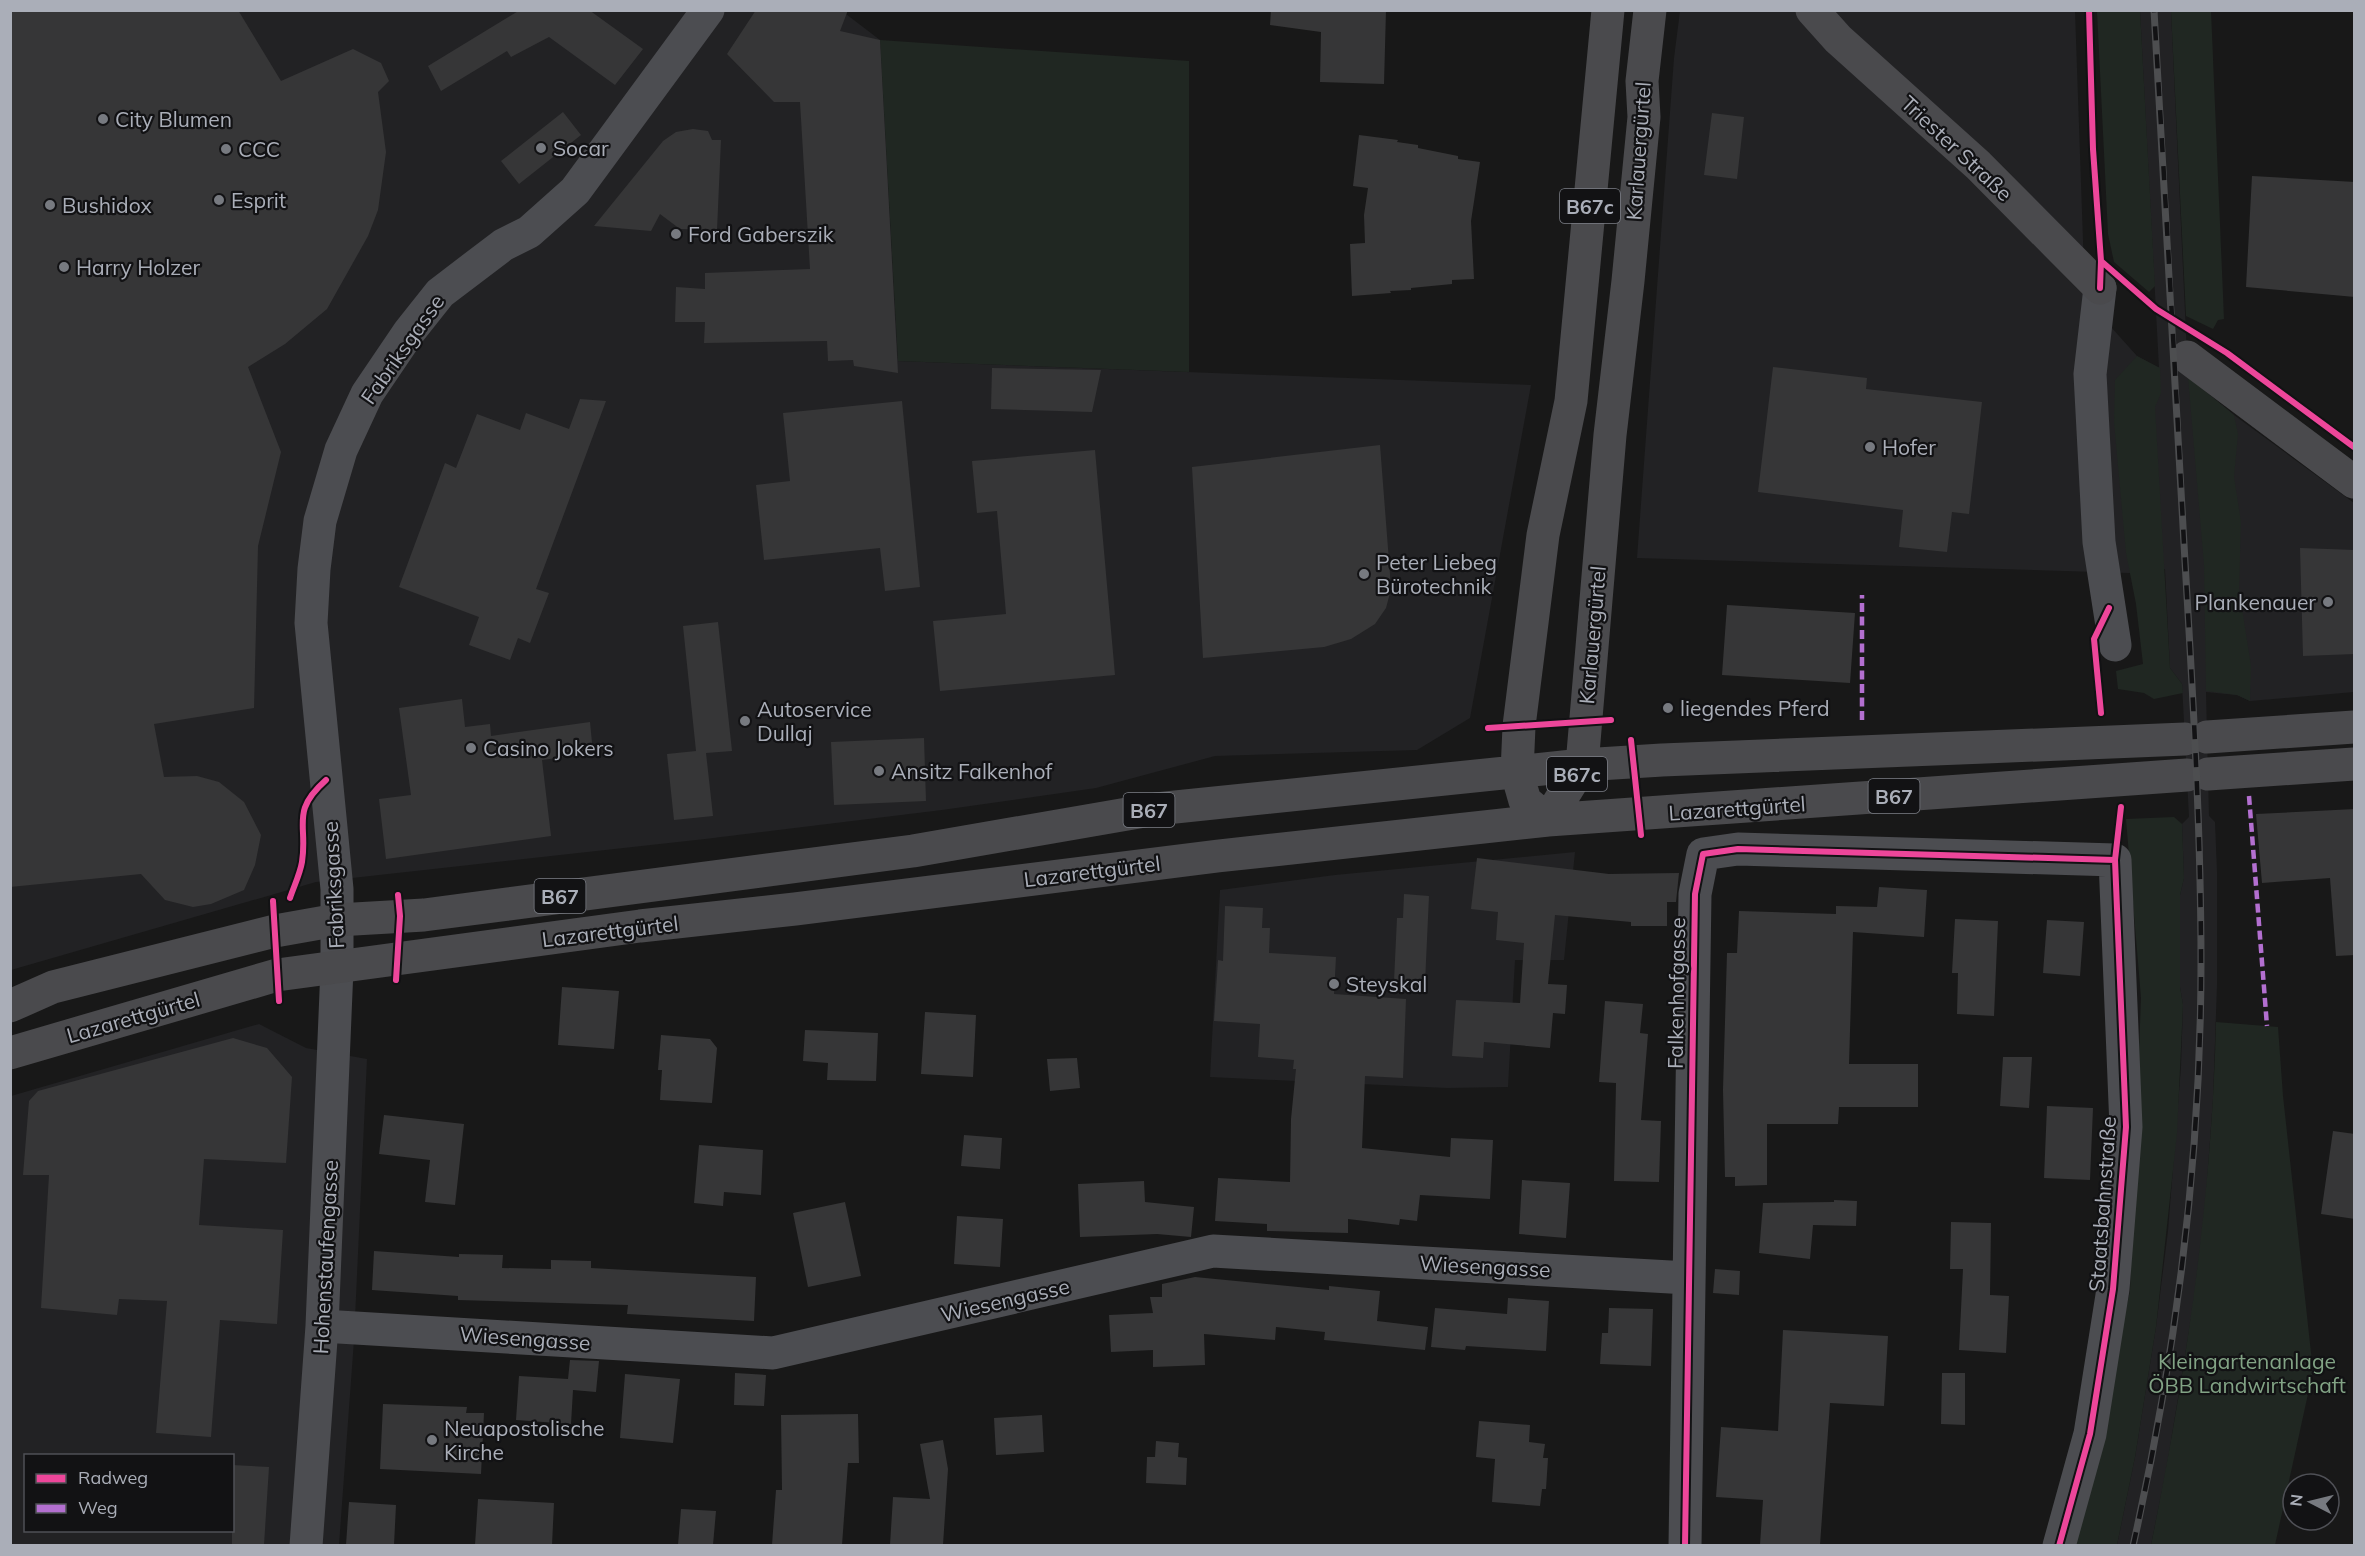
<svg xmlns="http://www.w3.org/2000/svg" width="2365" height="1556" font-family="Mulish,sans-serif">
<rect width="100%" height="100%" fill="#181818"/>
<path fill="#222224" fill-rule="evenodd" d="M11,11H842L880,40L898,361L1531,385L1470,718L1417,750L1215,756L1096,788L942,810L705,839L316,882L11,970Z
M1680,11H2075L2085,298L2137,356L2159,368L2140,11H2171L2188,377L2234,415L2354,503V692L2250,701L2237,695L2206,692L2209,816L2215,822L2217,872V985L2213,1099L2205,1210L2193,1307L2166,1471L2151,1545H2117L2135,1457L2156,1327L2168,1231L2181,1067L2183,1005L2180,987V895L2184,878L2182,824L2189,817L2182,684L2170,668L2165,569L2129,573L1637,558L1674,58Z
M1575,852L1564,960H1515L1508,1087L1447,1088L1210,1077L1220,890L1335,875Z
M259,1024L306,1048L367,1059L354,1340L339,1545L11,1546V1096ZM26,1456H232V1530H26Z"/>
<path fill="#202722" d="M2097,11H2140L2155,286L2149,292L2114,262L2108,234Z
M2171,11H2211L2224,319L2218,320L2213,329L2186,316Z
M880,40L1189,61V372L898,361Z
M2137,356L2160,368L2161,393L2155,407L2170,668L2182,684L2183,693L2154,699L2144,693L2118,689L2116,671L2143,664L2136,604L2126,553L2114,422L2115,380Z
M2188,377L2234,415L2238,434L2234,477L2241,522L2239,589L2251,666L2250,701L2237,695L2206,691L2204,565Z
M2174,817L2182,824L2184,878L2180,895V987L2183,1005L2177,1133L2156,1327L2135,1457L2117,1545L2074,1546L2130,1291L2141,998L2126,819Z
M2216,1022L2278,1027L2283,1096L2313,1371L2275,1545H2151C2186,1373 2212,1198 2216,1022Z"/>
<path fill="#363637" d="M10,10H238L281,81L353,49L381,63L389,81L378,92L386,152L378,210L368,236L327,309L285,344L248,367L281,452L258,546L254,708L154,724L164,777L197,776L219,782L244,802L261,835L255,865L244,890L211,904L193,907L165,900L141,874L10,887Z
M520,10H589L643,49L615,85L549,37L511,57L507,51L441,91L428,66Z
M756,10H848L840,31L880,40L898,373L854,366L853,360L828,361L827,341L704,343L705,322H675L676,287L705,289V273L810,269L800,102H774L727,54Z
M1271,10H1386L1384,84L1320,82L1321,32L1270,25Z
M563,112L581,135L519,184L501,161Z
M1712,113L1744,117L1737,179L1704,175Z
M693,129L708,131L712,140H721L717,230L680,229L660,214L651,231L594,226L663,141L676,132Z
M1359,135L1398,140L1397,142L1418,145V148L1458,156V159L1480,162L1471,221L1474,279L1452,280V284L1411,288V290L1390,291L1391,293L1352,296L1350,244L1365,243L1364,215L1368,188L1353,186Z
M2252,176L2355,182V297L2246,287Z
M1773,367L1867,378L1866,389L1982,402L1969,514L1952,512L1947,552L1899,547L1903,510L1758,492Z
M992,368L1101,370L1092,412L991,409Z
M580,399L606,401L536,589L549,593L530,643L518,638L510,660L469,645L479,617L399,587L445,463L456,468L477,414L520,430L526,413L569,429Z
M902,401L920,587L885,591L880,548L764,560L756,485L790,481L783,413Z
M1380,445L1390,574V593L1386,608L1375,624L1351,639L1324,647L1203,658L1192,467Z
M1095,450L1115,675L940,691L933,621L1006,614L997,511L977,513L972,461Z
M2300,548L2355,550V654L2303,656Z
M1727,605L1855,613L1850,683L1722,675Z
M718,622L732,751L706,753L713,816L674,820L667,754L696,751L683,626Z
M462,699L465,727L490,724L491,736L590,722L593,753L542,760L551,836L386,859L379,799L411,795L399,708Z
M924,738L926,801L834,805L831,742Z
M2355,809V955L2336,956L2330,878L2262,883L2256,814Z
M1477,858L1609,874L1679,873L1676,902H1667V926H1631V922L1555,915L1548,984L1567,985L1565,1014L1553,1013L1550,1048L1484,1042L1483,1058L1452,1056L1456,1000L1520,1003L1524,943L1496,940L1498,912L1471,909Z
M1879,887L1927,890L1924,937L1853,932L1849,1064H1918V1107H1839L1838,1124H1767V1185L1735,1186V1177H1725L1723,1090L1727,953H1737L1739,911L1836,914V906L1877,907Z
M1404,894L1429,896L1425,983L1394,981L1397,918H1403Z
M1225,906L1263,908L1262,928H1270L1269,953L1336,957L1334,994L1406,999L1403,1078L1365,1076L1362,1148L1450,1157L1451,1138L1493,1140L1490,1199L1420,1195L1417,1221L1400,1219L1399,1225L1348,1219V1233L1267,1231V1224L1215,1221L1218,1178L1290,1182L1291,1119L1296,1069H1293L1294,1060L1258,1057L1260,1024L1214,1021L1218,960L1223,961Z
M1955,919L1998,921L1994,1016L1957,1014L1958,973H1952Z
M2047,920L2084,922L2080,976L2043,973Z
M562,987L619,991L614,1049L558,1045Z
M1605,1001L1643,1004L1640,1033L1648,1034L1641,1120L1661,1121L1659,1182L1614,1181L1616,1083L1599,1082Z
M925,1012L976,1015L973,1077L921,1074Z
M805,1030L878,1033L876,1081L827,1080L828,1063L803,1061Z
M661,1035L710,1039L717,1048L712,1103L660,1100L662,1070H658Z
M233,1038L267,1048L292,1077L286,1163L204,1159L199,1225L283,1230L277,1324L220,1320L211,1437L156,1433L167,1301L119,1299L117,1315L41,1308L49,1175H23L29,1101L38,1091Z
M2003,1057H2032L2029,1108L2000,1106Z
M1077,1058L1080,1088L1050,1091L1047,1059Z
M2047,1106L2093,1108L2090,1180L2044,1178Z
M384,1115L464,1124L455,1205L425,1202L430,1160L379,1154Z
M2333,1131L2355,1134V1219L2321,1214Z
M964,1135L1002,1138L1000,1169L961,1166Z
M699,1145L763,1150L761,1195L724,1192L723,1206L694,1203Z
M1522,1180L1570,1183L1566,1238L1519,1234Z
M1144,1181L1145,1202L1194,1207L1191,1237L1157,1234L1080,1237L1078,1184Z
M1834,1200L1857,1201L1856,1226L1813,1225L1810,1259L1759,1253L1763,1203L1834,1202Z
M845,1202L861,1276L808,1287L793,1213Z
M957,1216L1003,1219L1000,1267L954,1264Z
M1951,1222L1991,1223L1990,1295L2009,1296L2006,1353L1959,1350L1963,1269H1950Z
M374,1251L459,1257V1254L503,1255L502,1268L551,1269V1260L591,1261V1268L756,1277L754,1321L627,1314L628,1305L458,1300V1296L372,1290Z
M1715,1269L1740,1271L1739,1295L1713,1293Z
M1195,1277L1329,1290V1286L1380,1291L1377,1321L1428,1327L1425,1350L1324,1340L1325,1332L1276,1327L1275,1340L1204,1334L1205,1365L1153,1367V1350L1111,1352L1109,1315L1153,1313L1150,1297H1162V1284Z
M1508,1298L1549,1301L1546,1351L1466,1346L1465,1350L1431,1347L1435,1308L1507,1314Z
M1609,1308L1653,1309L1651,1366L1600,1364L1602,1333H1608Z
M1783,1330L1888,1336L1884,1406L1830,1403L1820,1545H1760L1763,1500L1716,1497L1721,1427L1778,1431Z
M570,1360L599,1361L596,1392L573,1390L571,1424L516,1420L519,1376L568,1379Z
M735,1373L766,1375L764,1406L734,1405Z
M1942,1373H1965V1425L1941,1424Z
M625,1374L680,1379L673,1443L620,1438Z
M383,1404L467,1407L466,1413H484L481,1474L380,1469Z
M858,1414L859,1463H848L842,1545H772L776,1490H782L781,1415Z
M1042,1415L1044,1452L996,1455L994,1418Z
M1479,1421L1530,1425L1529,1442L1545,1444L1543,1458H1548L1546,1489H1542L1540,1506L1492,1502L1495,1459L1476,1457Z
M943,1440L948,1469L943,1545H890L893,1497L930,1499L920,1444Z
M1156,1441L1179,1443L1178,1457L1187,1458L1186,1485L1146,1483L1147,1457H1155Z
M232,1465L269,1467L264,1545H232Z
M478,1499L554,1503L552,1545H475Z
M349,1502L396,1505L394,1545H346Z
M681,1509L716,1511L713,1545H678Z"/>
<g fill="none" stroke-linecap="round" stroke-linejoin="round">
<path stroke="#4c4d51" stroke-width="33" d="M2100,288L2090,374L2099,542L2115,645
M322,1326L773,1353L1213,1251L1688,1278
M306,1546L322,1326L337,968V889L311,623L314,569L320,521L341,450L367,394L409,332L440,293L503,245L529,232L575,191L708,10
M1685,1546L1695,894L1703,854L1738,849L2115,860L2126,1127L2113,1289L2090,1434L2059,1546"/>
<path stroke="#4a4a4d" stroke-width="33" d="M1812,10L1838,39L1978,165L2100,288
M2187,357L2354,482
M2207,737L2354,727
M2208,774L2354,764
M1548,820L1525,801L1517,773L1519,726L1543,535L1571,401L1608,10
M1548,820L1582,765L1610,435L1628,281L1644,117L1642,81L1650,10
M10,1006L53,987L275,931L337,920L424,915L913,851L1156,809L1582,765L1662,760L2185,739
M10,1053L277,975L640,926L795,909L1218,856L1548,820L2187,775"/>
<defs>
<path id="rail" d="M2133,1546C2176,1355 2201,1157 2201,962C2201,823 2192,683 2184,544C2175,366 2165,188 2154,10"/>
</defs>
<use href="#rail" stroke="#4d4e50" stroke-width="7"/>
<use href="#rail" stroke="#121214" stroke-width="4.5" stroke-dasharray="14" stroke-linecap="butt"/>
<path stroke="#b36fd0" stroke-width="4.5" stroke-dasharray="9 4.5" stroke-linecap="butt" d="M1862,720V595
M2249,796L2267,1026"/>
<defs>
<path id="cycleway" d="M2089,10L2093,149L2101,261L2100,288
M2101,261L2156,309L2227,353L2354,447
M2101,713L2094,639L2109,608
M1488,728L1611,720
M1631,740L1641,835
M290,898C294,886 300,874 302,862C308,824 290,812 326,780
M273,901L279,1001
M396,980L400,916L398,895
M1685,1546L1695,894L1703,854L1738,849L2115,860
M2059,1546L2090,1434L2113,1289L2126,1127L2115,860L2121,807"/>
</defs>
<use href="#cycleway" stroke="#121214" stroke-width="10"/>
<use href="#cycleway" stroke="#ed469a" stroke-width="6"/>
</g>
<g fill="#777a80" stroke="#121214" stroke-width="2">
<circle cx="103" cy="119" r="6"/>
<circle cx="541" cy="148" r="6"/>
<circle cx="226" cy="149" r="6"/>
<circle cx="219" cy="200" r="6"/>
<circle cx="50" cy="205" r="6"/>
<circle cx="676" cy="234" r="6"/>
<circle cx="64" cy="267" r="6"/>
<circle cx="1870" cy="447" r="6"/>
<circle cx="1364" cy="574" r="6"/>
<circle cx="2328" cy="602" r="6"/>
<circle cx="1668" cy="708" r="6"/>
<circle cx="745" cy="721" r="6"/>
<circle cx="471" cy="748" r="6"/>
<circle cx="879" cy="771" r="6"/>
<circle cx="1334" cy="984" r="6"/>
<circle cx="432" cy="1440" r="6"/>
</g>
<g text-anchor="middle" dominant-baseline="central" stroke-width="4.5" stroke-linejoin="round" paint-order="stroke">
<g fill="#121214" stroke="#7c7f87" stroke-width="1.5">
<rect x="1560" y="189" width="60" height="34" rx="4.5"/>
<rect x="1547" y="757" width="60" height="34" rx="4.5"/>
<rect x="1868.5" y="779" width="51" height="34" rx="4.5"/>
<rect x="1123.5" y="793" width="51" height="34" rx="4.5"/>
<rect x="534.5" y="879" width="51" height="34" rx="4.5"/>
</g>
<g font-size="20" font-weight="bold" fill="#aaaeb8">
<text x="1590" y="206">B67c</text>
<text x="1577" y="774">B67c</text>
<text x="1894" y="796">B67</text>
<text x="1149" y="810">B67</text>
<text x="560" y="896">B67</text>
</g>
<g font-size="21" fill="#aaaeb8" stroke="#121214" text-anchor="start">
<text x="115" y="119">City Blumen</text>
<text x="553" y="148">Socar</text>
<text x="238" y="149">CCC</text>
<text x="231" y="200">Esprit</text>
<text x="62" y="205">Bushidox</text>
<text x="688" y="234">Ford Gaberszik</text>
<text x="76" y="267">Harry Holzer</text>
<text x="1882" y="447">Hofer</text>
<text x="1376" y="562">Peter Liebeg<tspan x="1376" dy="24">Bürotechnik</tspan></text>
<text x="2316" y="602" text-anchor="end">Plankenauer</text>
<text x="1680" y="708">liegendes Pferd</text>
<text x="757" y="709">Autoservice<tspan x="757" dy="24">Dullaj</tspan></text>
<text x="483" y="748">Casino Jokers</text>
<text x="891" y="771">Ansitz Falkenhof</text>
<text x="1346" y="984">Steyskal</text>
<text x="444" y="1428">Neuapostolische<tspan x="444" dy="24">Kirche</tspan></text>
</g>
<g font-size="21" fill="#aaaeb8" stroke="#121214">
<text transform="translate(1957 148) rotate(43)">Triester Straße</text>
<text transform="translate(1638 151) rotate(-86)">Karlauergürtel</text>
<text transform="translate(402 349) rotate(-55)">Fabriksgasse</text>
<text transform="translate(1592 635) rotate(-85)">Karlauergürtel</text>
<text transform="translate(1737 808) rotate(-4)">Lazarettgürtel</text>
<text transform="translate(1092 871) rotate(-7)">Lazarettgürtel</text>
<text transform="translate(333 885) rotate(-93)">Fabriksgasse</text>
<text transform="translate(610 931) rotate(-7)">Lazarettgürtel</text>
<text transform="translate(1676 993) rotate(-89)">Falkenhofgasse</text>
<text transform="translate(133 1017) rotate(-16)">Lazarettgürtel</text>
<text transform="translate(2102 1204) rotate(-86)">Staatsbahnstraße</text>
<text transform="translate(325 1257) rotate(-87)">Hohenstaufengasse</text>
<text transform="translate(1485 1266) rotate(3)">Wiesengasse</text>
<text transform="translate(1005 1300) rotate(-13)">Wiesengasse</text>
<text transform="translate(525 1338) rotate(4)">Wiesengasse</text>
</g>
<g font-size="21" fill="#82a385" stroke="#121214">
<text x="2247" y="1361">Kleingartenanlage<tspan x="2247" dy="24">ÖBB Landwirtschaft</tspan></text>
</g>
</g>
<rect width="2365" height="1556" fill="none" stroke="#aaaeb8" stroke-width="24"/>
<rect x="24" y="1454" width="210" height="78" fill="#121214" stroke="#4f5056" stroke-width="1.5"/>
<rect x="36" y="1474" width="30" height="9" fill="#ed469a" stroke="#4f5056" stroke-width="1.5"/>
<text x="78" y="1484" font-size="18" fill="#aaaeb8">Radweg</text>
<rect x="36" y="1504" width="30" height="9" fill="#b36fd0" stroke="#4f5056" stroke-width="1.5"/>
<text x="78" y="1514" font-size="18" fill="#aaaeb8">Weg</text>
<g transform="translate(2311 1502) rotate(277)"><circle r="28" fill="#121214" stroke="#4f5056" stroke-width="1.5"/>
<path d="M0-4.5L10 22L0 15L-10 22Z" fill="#777a80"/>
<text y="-9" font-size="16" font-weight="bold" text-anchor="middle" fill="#aaaeb8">N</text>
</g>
</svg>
